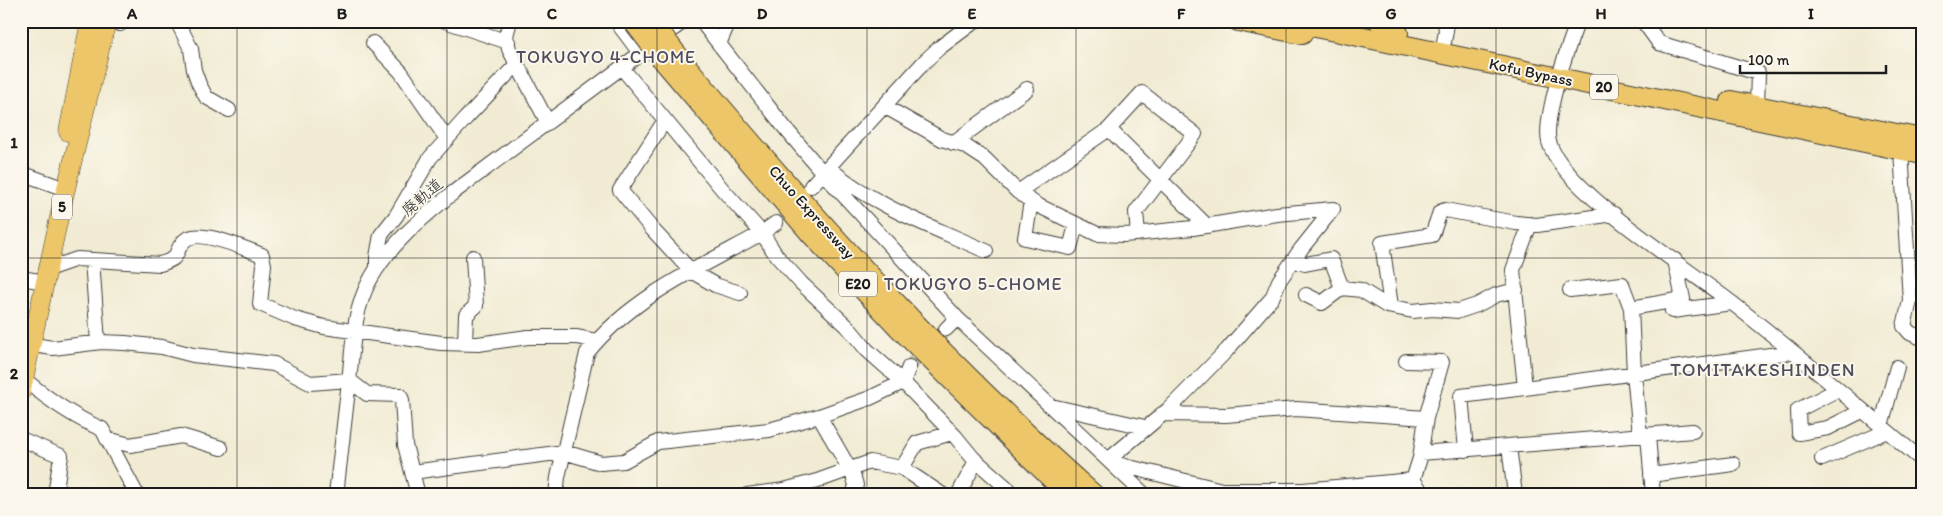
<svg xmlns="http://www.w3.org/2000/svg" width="1943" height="516" font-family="Itim,'Klee One',sans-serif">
<rect width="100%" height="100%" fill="#fbf7ec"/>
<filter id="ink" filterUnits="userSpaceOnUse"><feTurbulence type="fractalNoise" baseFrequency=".02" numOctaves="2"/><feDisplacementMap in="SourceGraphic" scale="10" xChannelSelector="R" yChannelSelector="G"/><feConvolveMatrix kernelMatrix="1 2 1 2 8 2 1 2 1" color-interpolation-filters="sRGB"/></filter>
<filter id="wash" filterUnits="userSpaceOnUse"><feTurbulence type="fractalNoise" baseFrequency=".0096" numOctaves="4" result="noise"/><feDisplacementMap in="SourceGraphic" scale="20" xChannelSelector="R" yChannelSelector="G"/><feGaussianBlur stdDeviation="1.12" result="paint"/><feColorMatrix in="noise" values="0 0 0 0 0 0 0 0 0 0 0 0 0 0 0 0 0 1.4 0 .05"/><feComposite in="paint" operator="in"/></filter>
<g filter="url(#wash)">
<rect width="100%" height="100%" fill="#f1ebd3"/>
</g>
<g filter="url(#ink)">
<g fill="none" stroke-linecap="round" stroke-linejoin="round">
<path stroke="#c6c2ae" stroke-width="14" stroke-dasharray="14 7" stroke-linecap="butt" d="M909,367L946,329"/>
<defs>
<path id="minor" d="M108,21L120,24L121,21
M177,21L191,49L194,70L199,84L206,97L229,110
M445,21L508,42
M510,21L506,36L509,49L547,121
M616,21L640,53
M701,21L785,128L823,173L957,318L1145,495
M1578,21C1568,46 1543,118 1549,142C1563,191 1689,269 1732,303C1797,353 1859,408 1922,460
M1643,21L1659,43L1758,73L1757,106
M1444,42L1446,31L1445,21
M373,43L401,72L447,139
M719,44L729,21
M622,68L723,190L762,233L776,255L801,283L847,326L867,350L903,382L955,436L973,458L1015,495
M884,106L942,139L965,146L985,159L1018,192L1037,205L1097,234L1124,235L1193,228L1277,214L1333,209
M665,120L620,190L652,229L691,271L715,285L740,293
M1109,129L1142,93L1195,134L1136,212L1138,234
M953,143L1027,89
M1901,150L1910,301L1904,326L1910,333L1922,338
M828,167C873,206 933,227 986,251
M21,173L57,186
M811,186L925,61L939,48L975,21
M1018,192L1109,129L1207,226
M1031,201L1025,238L1070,248L1076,225
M1530,224L1513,270L1525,388L1792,352
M92,260L98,342
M1293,260L1305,264L1331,259L1342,288
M377,268V257L381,235L396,216L430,158L466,118L517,64
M48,269L77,259L160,264C183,257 172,254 184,241C197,227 246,249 262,255L264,265L260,304L295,319L324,327L441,343L478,344L528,337H577L597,341
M21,278L45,282
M1570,290L1622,284L1631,308L1634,373L1640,435
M1306,295L1322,303L1342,288L1361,290L1387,306L1413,311L1432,309L1459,311L1477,305L1496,295L1516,290
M1391,306L1382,243L1432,235L1440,212L1445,210L1516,223L1537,225L1614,214
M1631,308L1683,299L1675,260
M1672,311L1732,303
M946,329L957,318
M465,344L466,315L476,306L473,257
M33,345L53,348L101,342L125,343L162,347L193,355L274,364L310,383L349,380L367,394L400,395L402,400L405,445L418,495
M1406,361L1442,362L1426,418L1420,458L1413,480L1424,495
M25,380C49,400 73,417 102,429L137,495
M1837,390L1798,410L1799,433L1828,428L1862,411
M1051,406L1145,427
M1162,414L1226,415L1296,409L1426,418
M819,416L853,475L856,485L853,495
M1881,426L1897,367
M1648,435L1653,495
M21,439L61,456L55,495
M107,439L130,445L181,436L221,448
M1509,446L1515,495
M1466,450L1461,396L1525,388
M1421,453L1693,431
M1822,459L1887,431
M1108,460L1169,409L1227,350L1272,298L1279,281L1301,249L1333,209
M1113,463L1222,490H1303L1413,480
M902,468L943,495
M412,472L564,452L601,463L624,461L658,442L769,430L819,416L870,398L903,382L909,367
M1651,475L1733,464
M336,495C340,457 345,419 349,381C353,347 353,311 370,280C389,245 423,217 454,192L684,21
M556,495L558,477L587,353C631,297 702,266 762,233L776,223
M747,495L784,490L817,481L870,462L902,468L917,443L952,433
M958,495L976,461
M1920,495L1922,490"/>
<path id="major" d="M68,132L90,21
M21,393L60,213L107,21"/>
<path id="highway" d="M1238,21L1302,34
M1287,21L1922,154
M1379,21L1398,33
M674,51C804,208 941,360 1094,495
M662,59L812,235L900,329L1068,495
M1731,101L1922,139"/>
</defs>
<use href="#minor" stroke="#3c3b37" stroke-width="16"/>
<use href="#major" stroke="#3c3b37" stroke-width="19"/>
<use href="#highway" stroke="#3c3b37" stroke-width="22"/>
<use href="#minor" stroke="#fff" stroke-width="14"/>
<use href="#major" stroke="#ecc669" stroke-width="18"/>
<use href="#highway" stroke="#ecc669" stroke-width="20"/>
<defs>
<path id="highway-bridge" d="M633,21L662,59
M652,21L674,51"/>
</defs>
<use href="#highway-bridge" stroke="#3c3b37" stroke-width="22" stroke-linecap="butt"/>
<use href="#highway-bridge" stroke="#ecc669" stroke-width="20"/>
</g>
</g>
<path fill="none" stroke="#1c1c1c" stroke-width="1" stroke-opacity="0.55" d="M237,21V495M447,21V495M657,21V495M867,21V495M1076,21V495M1286,21V495M1496,21V495M1706,21V495M21,258H1922"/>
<g text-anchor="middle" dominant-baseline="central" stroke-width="4" stroke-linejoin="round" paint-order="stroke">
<g fill="#fbf7ec" stroke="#5f5e5a" stroke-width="1">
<rect x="1590" y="74.5" width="28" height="25" rx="4"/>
<rect x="52" y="194.5" width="20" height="25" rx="4"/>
<rect x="839" y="271.5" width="38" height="25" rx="4"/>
</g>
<g font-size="15" font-weight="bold" fill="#1c1c1c">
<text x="1604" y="87">20</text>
<text x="62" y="207">5</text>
<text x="858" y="284">E20</text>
</g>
<g font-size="16" fill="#1c1c1c" stroke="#fbf7ec">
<text transform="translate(1531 72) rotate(12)">Kofu Bypass</text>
<text transform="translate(422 197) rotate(-41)">廃軌道</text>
<text transform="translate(812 212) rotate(48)">Chuo Expressway</text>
</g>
<g font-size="18" letter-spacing="1" fill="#504d5f" stroke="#fbf7ec">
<text x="606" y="57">TOKUGYO 4-CHOME</text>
<text x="973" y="284">TOKUGYO 5-CHOME</text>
</g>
<g font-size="19" letter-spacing="1" fill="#504d5f" stroke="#fbf7ec">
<text x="1763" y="369">TOMITAKESHINDEN</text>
</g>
</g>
<rect width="1943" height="516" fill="none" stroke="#fbf7ec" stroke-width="55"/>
<path d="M1740 65v8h146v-8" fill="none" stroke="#1c1c1c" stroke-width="2.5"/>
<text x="1748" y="65" font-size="15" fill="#1c1c1c" stroke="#fbf7ec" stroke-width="4" paint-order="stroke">100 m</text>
<rect x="28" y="28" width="1888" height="460" fill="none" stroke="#1c1c1c" stroke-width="2"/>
<g font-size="16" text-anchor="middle" font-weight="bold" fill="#1c1c1c">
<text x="132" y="19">A</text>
<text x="342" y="19">B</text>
<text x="552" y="19">C</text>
<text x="762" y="19">D</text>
<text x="972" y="19">E</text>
<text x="1181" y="19">F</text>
<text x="1391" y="19">G</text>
<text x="1601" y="19">H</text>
<text x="1811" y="19">I</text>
<text x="14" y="148">1</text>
<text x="14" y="379">2</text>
</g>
</svg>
